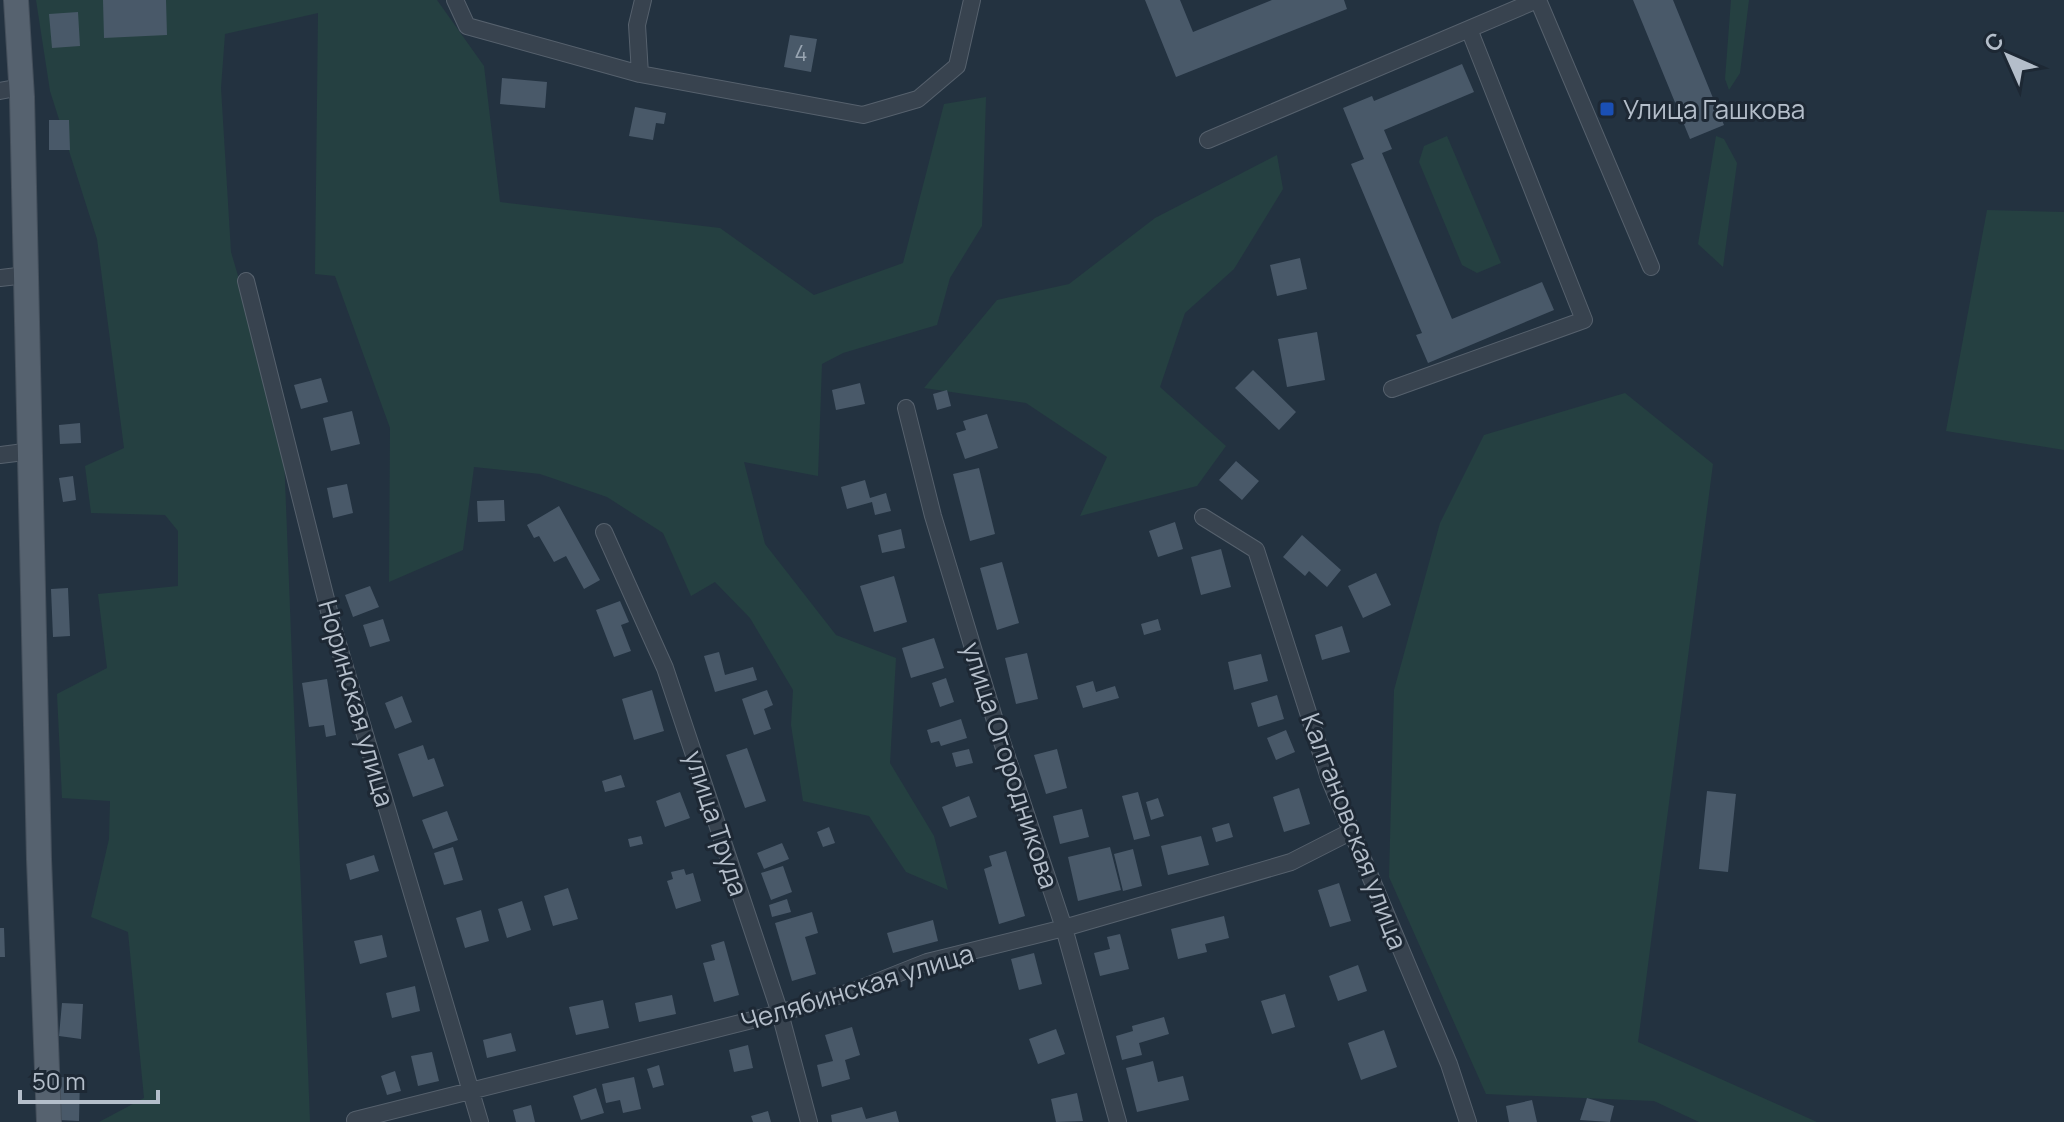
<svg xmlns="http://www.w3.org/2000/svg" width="2064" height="1122" font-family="Manrope,sans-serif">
<rect width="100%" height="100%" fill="#233240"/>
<path fill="#254041" d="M36,0H437L484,66L500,202L720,228L814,295L903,263L944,104L986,97L982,226L950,278L937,325L843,353L822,364L818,476L744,462L765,544L836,635L896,658L890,763L934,836L948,890L906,872L869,816L803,801L791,725L793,690L750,618L715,582L691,596L663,533L607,497L540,474L474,467L463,550L389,582L390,428L335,276L315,274L318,13L225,34L221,88L231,252L283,429L310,1122H99L144,1098L128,932L91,917L109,839L110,801L62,798L57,694L107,668L98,594L178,586V531L165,515L91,513L85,466L124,448L97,239L50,91Z
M1731,0H1749L1740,73L1729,90L1725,79Z
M1447,136L1501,263L1477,273L1462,265L1419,162L1424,146Z
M1716,136L1724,139L1737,163L1723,267L1698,244Z
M1277,155L1283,189L1234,269L1185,313L1160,387L1226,446L1197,486L1080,516L1107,457L1026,403L924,388L997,300L1069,284L1155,218Z
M1987,210L2064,212V450L1946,431Z
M1625,393L1713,464L1638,1042L1817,1122H1699L1654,1101L1486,1094L1389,877L1394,690L1440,523L1484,435Z"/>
<path fill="#495969" d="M103,0H166L167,35L104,38Z
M1145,0H1180L1193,32L1272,0H1344L1347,9L1176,77Z
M1633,0H1673L1724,125L1690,139Z
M78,12L80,46L52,48L49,14Z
M790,35L817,39L811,72L784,67Z
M1462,64L1474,92L1384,130L1392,149L1382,153L1452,319L1542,282L1554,310L1428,363L1416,335L1422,333L1351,164L1364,159L1343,108L1372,96L1374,101Z
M502,78L547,82L545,108L500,104Z
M635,107L666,113L664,124L656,123L653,140L629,136Z
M49,120H69L70,150H49Z
M1300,258L1307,289L1277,296L1270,265Z
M1317,332L1325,380L1287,387L1278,339Z
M1253,370L1296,412L1279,430L1235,388Z
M321,378L328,402L301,409L294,385Z
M860,383L865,404L836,410L832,390Z
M947,390L951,406L937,410L933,394Z
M352,411L360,444L331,451L323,418Z
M987,414L998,448L965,459L956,433L966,430L963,421Z
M80,423L81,443L60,444L59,425Z
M1236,461L1259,481L1242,500L1219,480Z
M979,468L995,534L970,541L953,474Z
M73,476L76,500L63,502L59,478Z
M865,480L870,498L886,493L891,511L875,515L872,502L847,509L841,487Z
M347,484L353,513L333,518L327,488Z
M504,500L505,521L478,522L477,501Z
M559,506L600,580L584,589L566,556L554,562L539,536L534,538L527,525Z
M1175,522L1183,549L1158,557L1149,531Z
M901,529L905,548L882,553L878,535Z
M1302,535L1341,570L1327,587L1309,571L1305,576L1283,557Z
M1221,549L1231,587L1201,595L1191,557Z
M1002,562L1019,623L997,630L980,568Z
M1376,573L1391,605L1363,618L1348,586Z
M894,576L907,622L874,632L860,586Z
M370,586L379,607L353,617L345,595Z
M68,588L70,636L53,637L51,589Z
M620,601L629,622L621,625L631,651L614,657L596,610Z
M383,619L390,641L370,647L363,625Z
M1158,619L1161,630L1144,635L1141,624Z
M1342,626L1350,652L1322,660L1315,635Z
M934,638L944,668L911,678L902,648Z
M719,652L725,675L753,667L757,680L715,692L704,656Z
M1027,653L1038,699L1016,704L1005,658Z
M1261,654L1268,681L1234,690L1228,662Z
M946,678L954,702L940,707L932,683Z
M327,679L336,735L326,737L324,725L309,727L302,683Z
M1093,681L1096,692L1115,686L1119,698L1083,708L1076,686Z
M652,690L664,731L634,740L622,699Z
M767,690L773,705L764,709L771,729L754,735L742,699Z
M1277,695L1284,719L1258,727L1251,703Z
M402,696L412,722L395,729L385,703Z
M961,719L967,738L941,746L939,741L931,743L927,730Z
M1286,730L1295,752L1276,760L1267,738Z
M423,745L428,760L434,758L444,786L413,797L398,754Z
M747,748L766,801L745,808L726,755Z
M969,749L973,763L956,767L952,753Z
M1057,749L1067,788L1046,794L1034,755Z
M621,775L625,787L605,792L602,781Z
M1299,788L1310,824L1284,832L1273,797Z
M1707,791L1736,794L1728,872L1699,869Z
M680,792L690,818L665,827L656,801Z
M1138,792L1150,836L1134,840L1122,796Z
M969,796L977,817L950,827L942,807Z
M1158,798L1164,816L1151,820L1146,802Z
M1082,809L1089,837L1060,844L1053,816Z
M447,811L458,840L433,849L422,820Z
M1229,823L1233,837L1216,842L1212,828Z
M829,827L835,843L823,847L817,832Z
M641,836L643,844L630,847L628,839Z
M1201,836L1209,865L1168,875L1161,846Z
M782,843L789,859L764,869L757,853Z
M453,847L463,880L444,885L434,853Z
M1110,847L1121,890L1078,901L1068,857Z
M1133,849L1142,886L1123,891L1114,854Z
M1006,851L1025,916L999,924L984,869L992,866L989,856Z
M374,855L379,871L350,880L346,864Z
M783,866L792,892L771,900L761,873Z
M684,869L686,875L693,873L701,901L676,909L667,881L673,879L671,872Z
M1339,883L1351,921L1330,927L1318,890Z
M568,888L578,919L553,926L544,896Z
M787,899L791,912L772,917L769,905Z
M522,901L531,930L507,938L498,909Z
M481,910L489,941L465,948L456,918Z
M812,912L818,933L805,937L816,974L792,981L775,923Z
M1224,916L1229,938L1205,944L1207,952L1178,959L1171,929Z
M933,920L938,941L893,953L887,933Z
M0,928H4L5,957H0Z
M1120,934L1129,969L1100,976L1094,953L1110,949L1107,937Z
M382,935L387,957L360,964L354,941Z
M724,941L739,995L714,1002L703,963L715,960L711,945Z
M1034,953L1042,984L1019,990L1011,959Z
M1358,965L1367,991L1338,1001L1329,976Z
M415,986L420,1011L392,1018L386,993Z
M1285,994L1295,1027L1272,1034L1261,1001Z
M672,995L676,1014L639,1022L635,1003Z
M603,1000L609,1028L576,1035L569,1007Z
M62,1003L83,1004L81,1039L59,1036Z
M1164,1017L1169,1034L1139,1043L1142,1055L1122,1060L1116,1036L1133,1031L1132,1026Z
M852,1027L860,1055L845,1060L850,1079L822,1087L817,1065L833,1061L825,1035Z
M1056,1029L1065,1054L1038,1064L1029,1039Z
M1384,1030L1397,1067L1361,1080L1348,1043Z
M511,1033L516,1051L487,1058L483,1040Z
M748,1045L753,1068L734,1072L729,1050Z
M432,1052L439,1081L418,1086L411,1056Z
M1153,1061L1158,1082L1183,1076L1189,1100L1137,1112L1126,1068Z
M659,1065L664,1085L653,1088L647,1069Z
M395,1071L401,1091L387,1095L381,1076Z
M59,1077L80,1078L79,1121L58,1120Z
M634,1077L641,1109L623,1113L620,1100L606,1103L602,1084Z
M596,1088L604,1113L581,1120L573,1096Z
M1077,1093L1083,1121L1056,1122L1051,1099Z
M1587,1098L1614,1106L1610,1122L1580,1120Z
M1532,1100L1537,1122H1509L1506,1106Z
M531,1105L535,1122H516L513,1110Z
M862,1107L866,1119L896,1111L899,1122H832L831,1115Z
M768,1111L771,1122H753L751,1116Z"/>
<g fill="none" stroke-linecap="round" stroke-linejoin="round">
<defs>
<path id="street" d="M455,0L467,26L640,74L863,115L918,99L957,66L972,0
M1538,0L1651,267
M640,74L637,25L643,0
M0,91L21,87
M1208,140L1537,0
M0,278L26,275
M246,281L333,627L480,1122
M1392,389L1584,320L1469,29
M906,408L933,516L996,724L1064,928L1118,1122
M0,455L32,451
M1203,517L1256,550L1329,778L1449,1064L1468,1122
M604,532L665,668L780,1013L809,1122
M355,1120L780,1013L854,991L927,962L1064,928L1291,862L1352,831"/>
<path id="primary" d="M16,0L22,97L39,859L49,1122"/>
</defs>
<use href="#street" stroke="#56616d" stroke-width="18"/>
<use href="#primary" stroke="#444f5b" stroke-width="26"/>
<use href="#street" stroke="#38434f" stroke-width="16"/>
<use href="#primary" stroke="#56626f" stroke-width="24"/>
</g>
<rect fill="#1a4fb4" stroke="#1d2834" stroke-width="3" x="1599" y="101" width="16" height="16" rx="4"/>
<g text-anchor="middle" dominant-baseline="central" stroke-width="6" stroke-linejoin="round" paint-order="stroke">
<g font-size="22" fill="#99a5b2">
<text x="801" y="53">4</text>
</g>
<g font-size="26" fill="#b4beca" stroke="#1d2834" text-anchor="start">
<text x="1623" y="109">Улица Гашкова</text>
</g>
<g font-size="26" fill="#b4beca" stroke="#1d2834">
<text transform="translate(357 703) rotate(74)">Норинская улица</text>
<text transform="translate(1011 765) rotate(72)">улица Огородникова</text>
<text transform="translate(717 823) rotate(72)">улица Труда</text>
<text transform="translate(1355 831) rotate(69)">Калгановская улица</text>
<text transform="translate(857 987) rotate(-17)">Челябинская улица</text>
</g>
</g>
<g transform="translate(2008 56) rotate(315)" stroke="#1d2834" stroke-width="6" paint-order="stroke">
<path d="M0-6L14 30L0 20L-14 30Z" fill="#b4beca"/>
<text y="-12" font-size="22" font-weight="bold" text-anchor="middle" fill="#b4beca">С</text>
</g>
<path d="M20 1090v12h138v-12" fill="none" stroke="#b4beca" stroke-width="4"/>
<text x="32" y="1090" font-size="24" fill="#b4beca" stroke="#1d2834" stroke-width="6" paint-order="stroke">50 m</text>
</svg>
